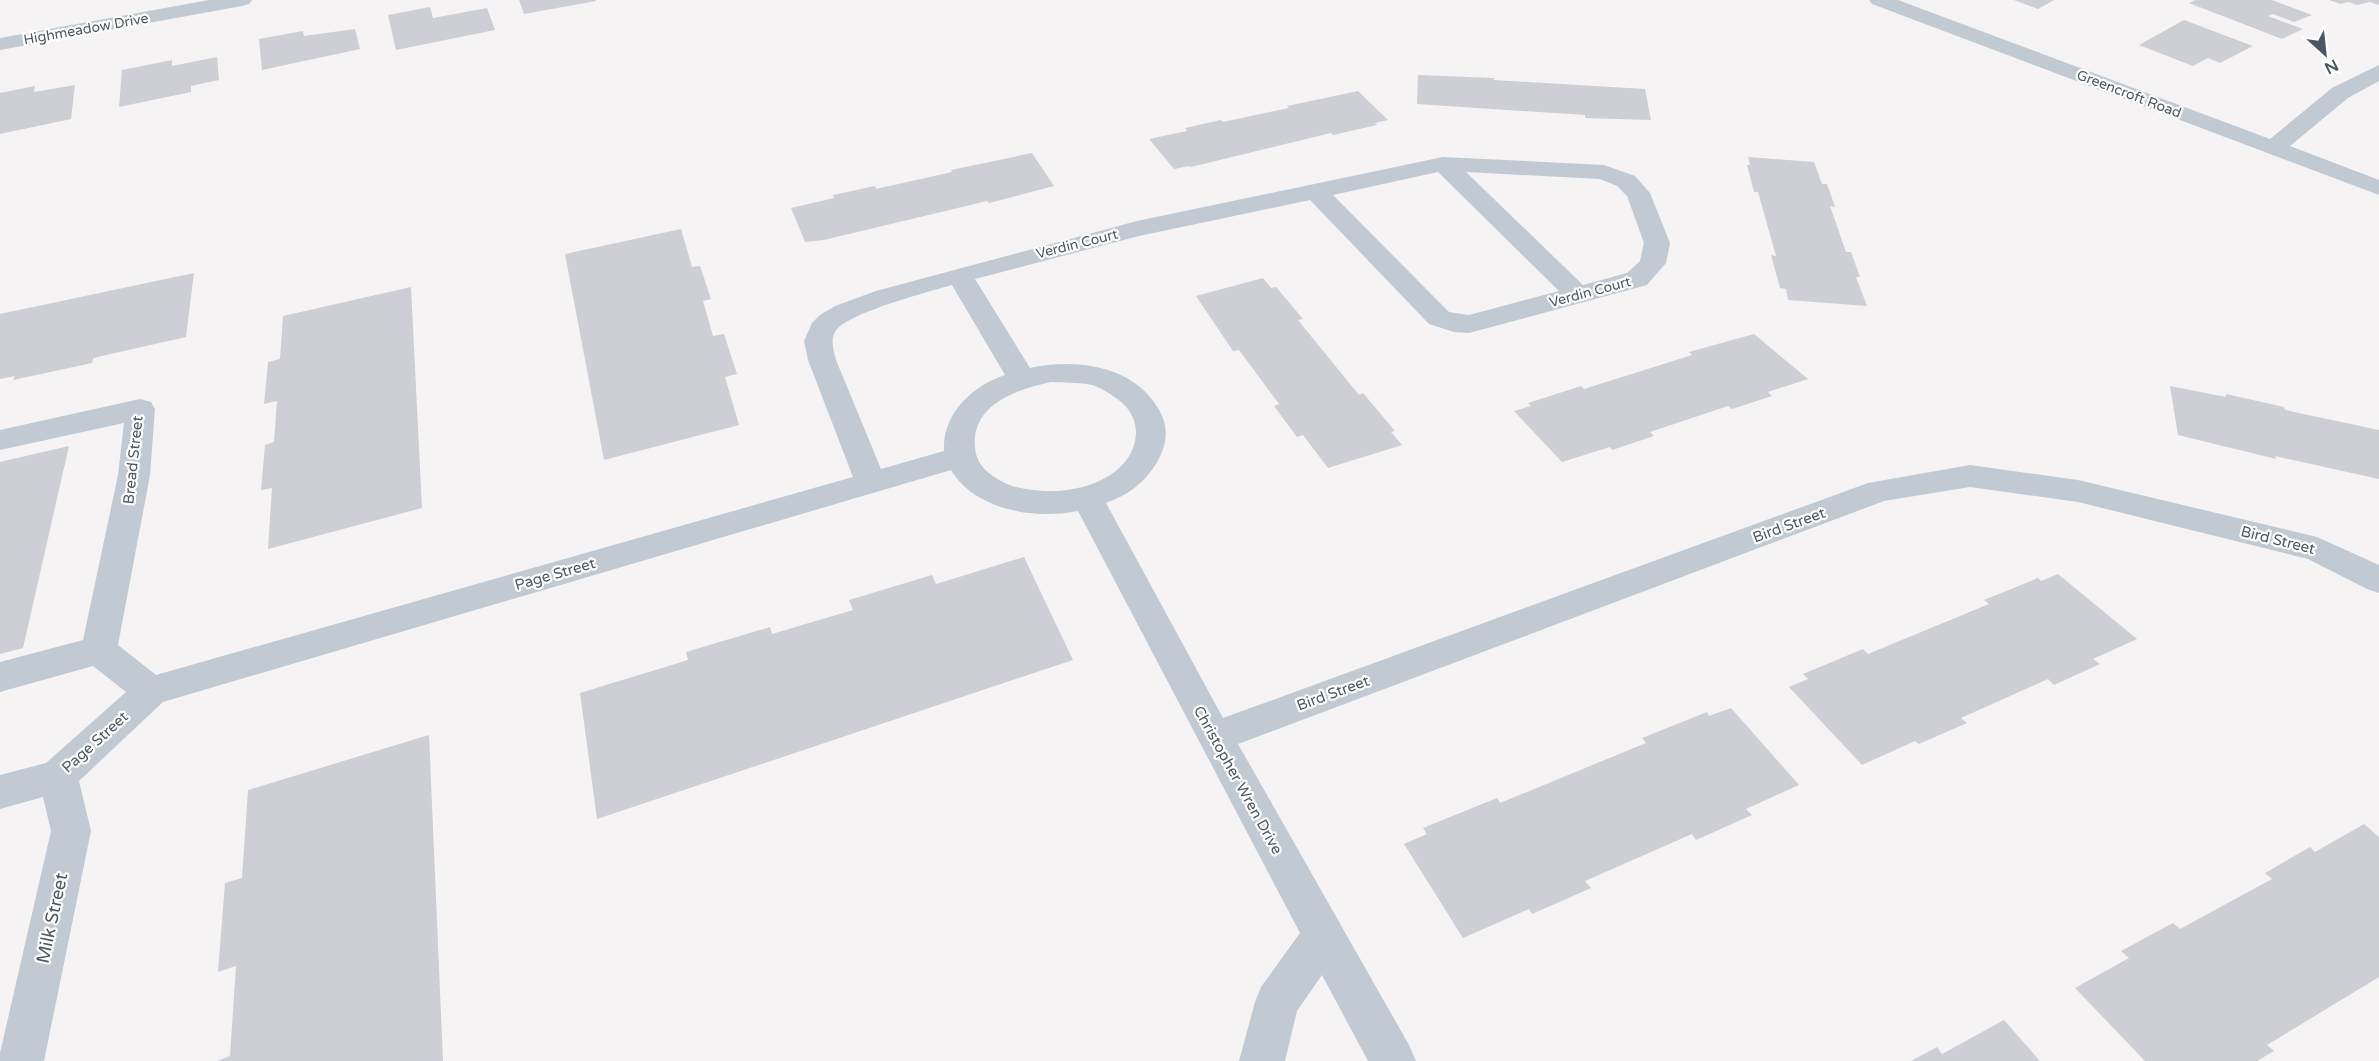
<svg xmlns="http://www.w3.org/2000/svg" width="2379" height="1061" font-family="'Varela Round',sans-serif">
<rect width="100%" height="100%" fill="#f5f3f3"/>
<path fill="#cdcfd5" d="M519,0H596V1L524,14Z
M2014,0H2054L2038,9Z
M2196,0H2272L2312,15L2294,22L2273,14L2268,16L2303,29L2282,39L2189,3Z
M2329,0H2379V5L2370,2L2357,5L2349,2L2340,4Z
M430,7L433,18L487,8L495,30L396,50L388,15Z
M2184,20L2253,46L2220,63L2208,58L2193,66L2139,45Z
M355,29L360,49L262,70L259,39L303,31L304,36Z
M217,57L219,80L191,86V92L119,107L122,70L172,60V66Z
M1418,75L1494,78V80L1645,89L1651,120L1585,118V115L1417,104Z
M75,85L71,119L0,134V93L35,86L34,92Z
M1358,91L1388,120L1375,123L1377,125L1333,135L1331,133L1191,167L1189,166L1174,169L1149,139L1187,131L1185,128L1221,120L1223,122L1289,108L1287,106Z
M1032,153L1054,186L989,203L987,201L824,240L805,242L791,208L834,198L833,195L875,186L876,189L952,172L951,170Z
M1748,157L1814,162L1822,184H1827L1835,207L1830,206L1846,252H1851L1860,277H1856L1867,306L1788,300L1786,289L1780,288L1771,255L1776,256L1758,192H1754L1747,165H1750Z
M681,229L692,267L700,266L711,299L703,301L713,336L724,334L737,374L725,377L739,425L604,460L565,254Z
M194,273L186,337L93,358L92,363L13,380L15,376L0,379V314Z
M1263,278L1271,288L1276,287L1303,319L1298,320L1359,395L1363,393L1395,431L1391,432L1402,445L1328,468L1303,435L1297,437L1274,406L1279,404L1239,350L1233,351L1196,296Z
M411,287L422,508L268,549L272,488L261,490L265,445L274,442L277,401L264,404L268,362L280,359L283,316Z
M1754,334L1808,379L1768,392L1772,396L1732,409L1728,406L1650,432L1654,436L1612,450L1610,447L1562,462L1514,411L1531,406L1528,403L1581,386L1584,389L1692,355L1689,352Z
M2170,386L2226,397V394L2284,407L2285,410L2379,430V479L2275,456L2276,459L2178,435Z
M69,446L23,648L0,654V462Z
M1024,557L1073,660L597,819L580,693L688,660L686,652L770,627L772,634L853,610L849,600L932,575L936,584Z
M2058,574L2137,639L2093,659L2100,664L2054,685L2048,679L1961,718L1967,723L1919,744L1915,741L1862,765L1789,687L1808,679L1803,674L1863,649L1868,654L1989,604L1984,600L2038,578L2041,581Z
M1731,708L1799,785L1746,809L1752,815L1696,840L1692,834L1585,881L1591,888L1532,914L1529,909L1463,938L1404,844L1427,834L1423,828L1497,798L1500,803L1646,743L1642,738L1707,712L1709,716Z
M429,735L443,1061H217L230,1056L236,966L218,972L225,883L242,878L248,790Z
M2364,824L2379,837V977L2267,1045L2274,1051L2257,1061H2145L2075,988L2129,958L2121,951L2173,923L2180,929L2272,879L2265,873L2310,847L2315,852Z
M2004,1020L2040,1061H1911L1937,1047L1942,1054Z"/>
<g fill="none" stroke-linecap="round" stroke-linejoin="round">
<path fill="#c1cad2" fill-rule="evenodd" d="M209,0H252L249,4L242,6L0,50V38Z
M1869,0H1898L2270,139L2332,88L2379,65V81L2348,98L2290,146L2379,180V195L1872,4Z
M1443,157L1604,165L1635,176L1650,193L1670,243L1666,263L1647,285L1469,333L1454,332L1429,324L1310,200L1139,236L975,279L1030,368C1074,358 1133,365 1158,408C1170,428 1167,445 1156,464C1143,484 1128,495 1106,503L1223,718L1868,483L1970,465L2078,480L2317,537L2379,565V593L2367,589L2308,559L2078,502L1970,487L1884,501L1238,744L1409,1045L1416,1061H1368L1322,975L1297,1011L1285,1061H1239L1255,1002L1261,987L1300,933L1078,511C1035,520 975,510 951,470L163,702L79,781L91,831L44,1061H0V1053L51,831L43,797L0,809V775L46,763L126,692L93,666L0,692V662L83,640L118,475L124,423L0,450V430L140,399L151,402L155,409L150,475L118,645L156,675L853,477L808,360L804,341L812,323L820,315L835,306L876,291L1137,221ZM1438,172L1559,291L1469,315L1449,312L1333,195ZM1466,172L1600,179L1617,186L1627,196L1644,243L1640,261L1627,273L1583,285ZM952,285L1005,375C972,386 942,414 944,451L881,469L836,360C834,352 830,340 835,332C846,313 928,292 952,285ZM1051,382C1064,383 1079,382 1092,385C1102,388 1112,395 1120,401C1130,409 1136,420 1136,433C1134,476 1082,493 1045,491C1032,490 1017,489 1005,483C989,475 976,465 975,447C971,404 1018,389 1051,382Z"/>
</g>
<g text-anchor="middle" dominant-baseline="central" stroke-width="4.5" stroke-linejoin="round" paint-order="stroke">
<g font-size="14" fill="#4a5661" stroke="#fff">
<text transform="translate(86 29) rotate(-10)">Highmeadow Drive</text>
<text transform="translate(2129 94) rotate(21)">Greencroft Road</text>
<text transform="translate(1077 244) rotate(-14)">Verdin Court</text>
<text transform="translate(1590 292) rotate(-15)">Verdin Court</text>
</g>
<g font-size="15" fill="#4a5661" stroke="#fff">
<text transform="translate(133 460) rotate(-84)">Bread Street</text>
<text transform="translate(1789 525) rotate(-20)">Bird Street</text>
<text transform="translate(2278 540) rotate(14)">Bird Street</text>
<text transform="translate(555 574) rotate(-16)">Page Street</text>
<text transform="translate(1333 693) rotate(-20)">Bird Street</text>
<text transform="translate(95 742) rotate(-42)">Page Street</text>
<text transform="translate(1238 780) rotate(61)">Christopher Wren Drive</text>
</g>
<g font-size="18" fill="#4a5661" stroke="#fff">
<text transform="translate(52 918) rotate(-78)">Milk Street</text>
</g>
</g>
<g transform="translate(2325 54) rotate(153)" stroke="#ffffff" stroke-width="4.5" paint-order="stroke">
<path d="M0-4.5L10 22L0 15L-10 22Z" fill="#4a5661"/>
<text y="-9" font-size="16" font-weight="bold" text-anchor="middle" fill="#4a5661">N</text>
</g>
</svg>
